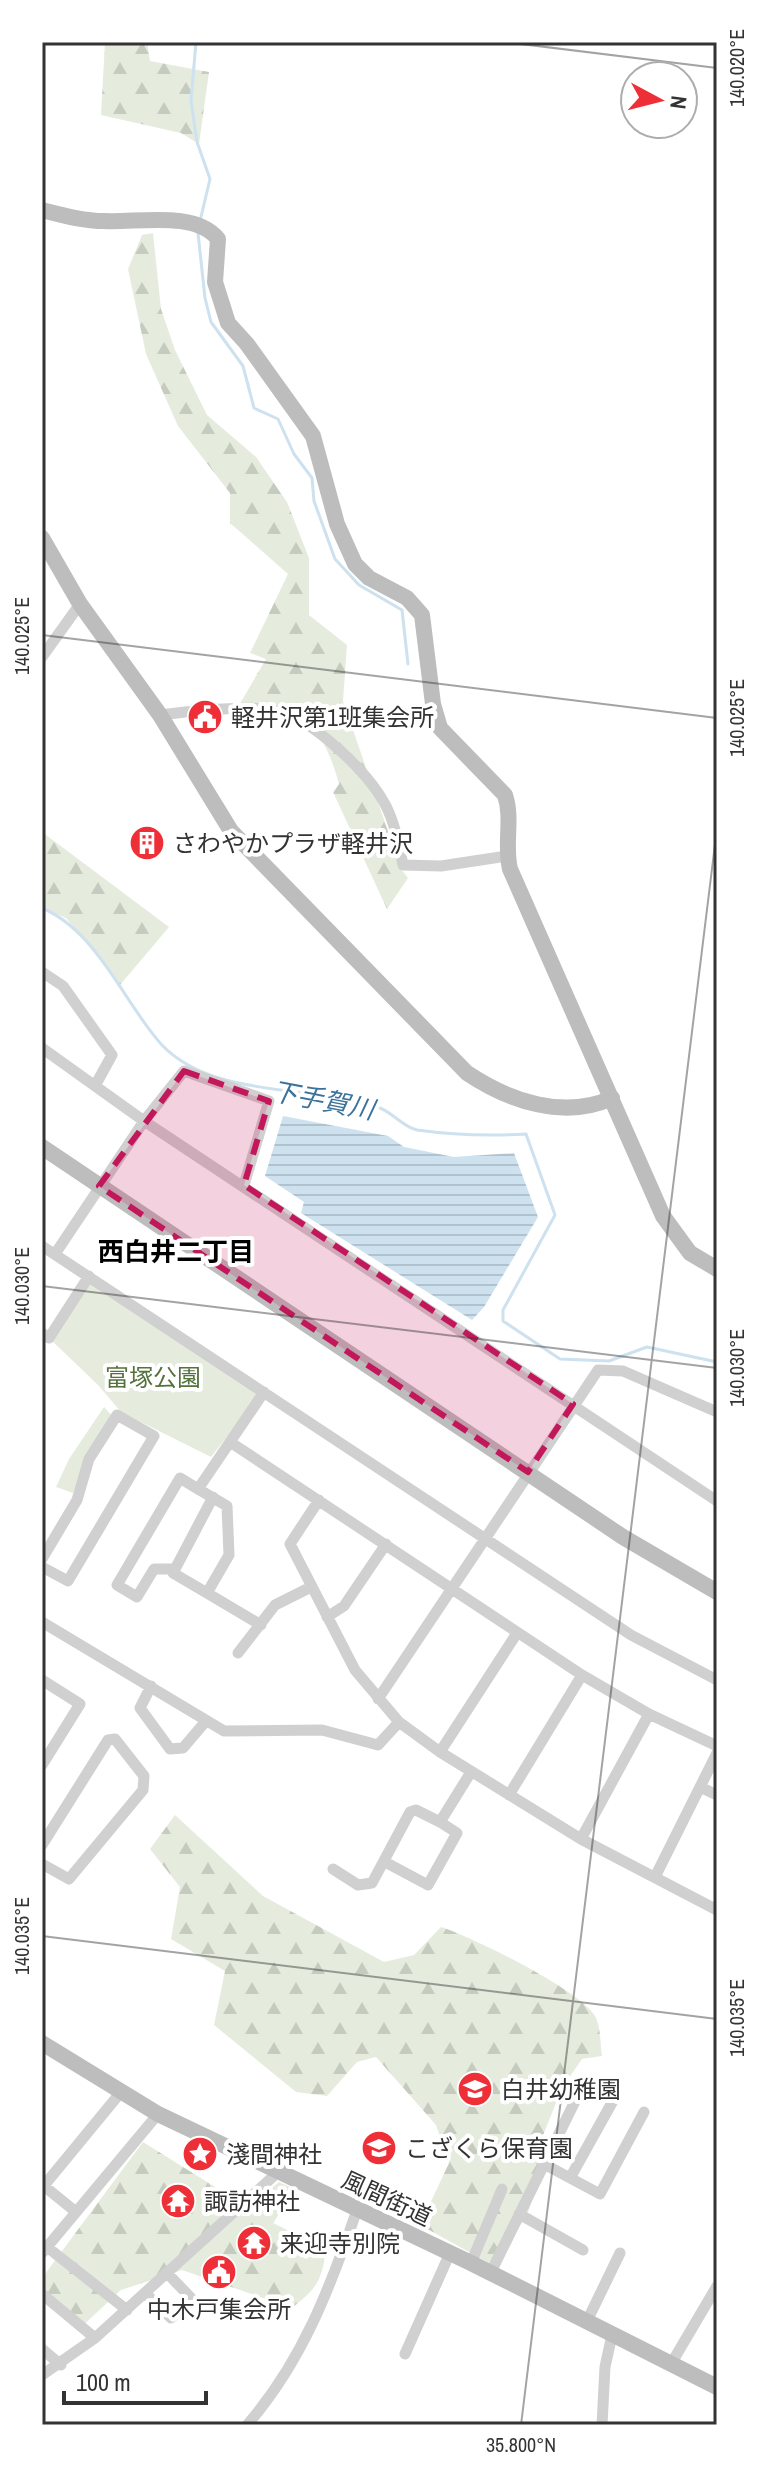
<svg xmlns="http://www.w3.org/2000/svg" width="759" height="2467" font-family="'Archivo Narrow','Noto Sans JP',sans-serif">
<defs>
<pattern id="forest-firs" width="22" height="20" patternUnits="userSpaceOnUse" patternTransform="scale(2)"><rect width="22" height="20" fill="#e5ecde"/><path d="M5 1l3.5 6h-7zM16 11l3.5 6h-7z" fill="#c5cbbf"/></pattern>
<pattern id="water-rules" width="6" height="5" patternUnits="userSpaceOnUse" patternTransform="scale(2)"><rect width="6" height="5" fill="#cde1ef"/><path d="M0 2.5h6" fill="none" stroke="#b0c2cd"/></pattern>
</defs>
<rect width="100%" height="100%" fill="#fff"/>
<path fill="#e5ecde" d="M91,1283L262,1392L211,1457L121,1412L98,1385L49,1338Z
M104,1407L112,1416L73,1493L56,1487L69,1459Z
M279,2182L294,2189L263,2240L237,2216Z"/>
<path fill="url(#forest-firs)" d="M105,42H147L150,61L209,72L199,144L181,133L101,115Z
M153,233L161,309L175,350L207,415L256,457L287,502L309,558V615L347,645L343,701L401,869L408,878L387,909L333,792L339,784C322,723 302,704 238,707L266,659L250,653L288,574L230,523V493L178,426L146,354L128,269L142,235Z
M42,832L169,927L120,985L66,918L42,908Z
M175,1815L263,1896L384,1962L414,1955L441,1927C470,1936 585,1992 596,2018C601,2029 600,2044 602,2056L582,2059L562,2088L540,2143L541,2175L526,2218L489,2263L420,2225L449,2163L436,2125L376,2057L357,2062L327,2096L296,2092L214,2025L225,1971L171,1939L180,1887L150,1849Z
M143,2142L273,2223L326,2249C322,2281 317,2288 292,2308L182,2270L121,2290L79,2329L42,2289V2278Z"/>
<path fill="url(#water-rules)" d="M283,1116L388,1136L404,1147L454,1157L514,1153L538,1217L484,1307L472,1320L301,1213L304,1202L265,1176Z"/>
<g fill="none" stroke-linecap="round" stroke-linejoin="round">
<path stroke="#cde1ef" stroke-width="3" d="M196,42L191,101L197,142L210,179L201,217
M198,233L205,298L211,322L243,366L254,408L278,419L294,454L312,478L314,501L335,559L359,585L402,610L408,664
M42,908C98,932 122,1000 161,1044C213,1100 314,1084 380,1108C393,1113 403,1127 417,1130C453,1135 489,1136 526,1134L555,1215L503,1310V1321L560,1359L609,1361L647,1347L717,1362"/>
<path stroke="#d0d0d0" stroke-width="11" d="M42,657L80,604
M160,715C191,711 248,704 277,711C313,719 369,773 386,806C395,824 399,845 403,865L441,866L507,856
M42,972L63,986L112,1055L96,1084
M42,1048L144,1121L717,1501
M42,1246L631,1635L717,1680
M55,1254L144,1121L184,1071L269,1101L244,1185
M42,1333L49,1338L89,1276
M230,1442L582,1675L649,1714L717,1746
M198,1489L227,1506L229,1555L207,1593L173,1573L213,1497
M319,1500L290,1544L355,1670L399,1722L440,1752L581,1839L717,1910
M42,1559L77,1500L89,1459L117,1415L154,1436L68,1581L42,1567
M175,1569H154L137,1597L117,1585L180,1478L198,1489L264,1392
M207,1593L261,1625
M327,1617L344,1606L386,1544
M42,1622L224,1731L322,1730L378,1745L399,1722
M238,1653L275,1605L311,1587
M42,1680L80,1704L42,1765
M151,1686L140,1708L170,1749L183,1748L206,1721
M378,1699L598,1370L623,1371L717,1412
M440,1752L517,1633
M700,1787L717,1795
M509,1795L582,1675
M581,1839L649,1714
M42,1845L108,1740L115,1739L144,1776L143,1790L69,1879L42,1864
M385,1862L428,1885L457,1833L440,1822
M333,1869L358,1885L372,1883L410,1812L416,1810L440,1822L471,1772
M655,1877L717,1753
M542,2163L600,2194L644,2112
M570,2178L614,2099
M44,2186L76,2212
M42,2188L121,2092
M519,2214L583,2250
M47,2247L127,2310
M42,2253L158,2114
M471,2263L502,2189
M491,2272L583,2085
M145,2293L171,2318L192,2299L167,2273
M42,2294L95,2338
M587,2321L620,2253
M42,2349L61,2365
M405,2354L450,2253
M671,2364L717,2286
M42,2375L95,2338L277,2173
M247,2425C302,2362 330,2288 357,2210
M602,2425L605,2367L612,2335"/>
<path stroke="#bdbdbd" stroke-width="16" d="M42,210C62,215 83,221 104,221C137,223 195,210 218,239L215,282L228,323L247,344L313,436L337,524L355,564L369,578L407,598L422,615L433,704L440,728L505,795C513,819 504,844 510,869L663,1216L690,1253L717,1269
M42,538L80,604L160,715L231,831L467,1073C509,1101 564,1120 612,1098
M42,1147L623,1537L717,1592
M42,2043L158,2114L471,2263L717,2387"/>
</g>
<path fill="#c2185b" fill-opacity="0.2" stroke="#c2185b" stroke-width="6" stroke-dasharray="16 10" stroke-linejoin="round" d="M184,1071L269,1101L244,1185L573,1404L528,1472L99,1186Z"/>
<path fill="none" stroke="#333" stroke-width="2" stroke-opacity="0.45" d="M505,42L717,68M42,635L717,718M42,1286L717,1368M42,1936L717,2019M521,2425L717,828"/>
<defs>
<symbol id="civic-disc" viewBox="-11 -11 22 22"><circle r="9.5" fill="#ef2f37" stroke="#fff"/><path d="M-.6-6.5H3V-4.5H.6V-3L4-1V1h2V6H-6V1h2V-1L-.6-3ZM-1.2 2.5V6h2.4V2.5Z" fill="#fff"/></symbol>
<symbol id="building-disc" viewBox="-11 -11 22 22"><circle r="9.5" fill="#ef2f37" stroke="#fff"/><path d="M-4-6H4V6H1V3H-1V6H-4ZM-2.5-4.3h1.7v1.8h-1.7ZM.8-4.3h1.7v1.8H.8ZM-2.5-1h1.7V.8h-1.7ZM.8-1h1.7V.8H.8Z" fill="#fff"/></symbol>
<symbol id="school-disc" viewBox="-11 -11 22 22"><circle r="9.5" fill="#ef2f37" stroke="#fff"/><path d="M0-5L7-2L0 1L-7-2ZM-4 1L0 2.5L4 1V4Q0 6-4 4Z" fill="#fff"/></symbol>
<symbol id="sight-disc" viewBox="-11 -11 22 22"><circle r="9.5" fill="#ef2f37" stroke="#fff"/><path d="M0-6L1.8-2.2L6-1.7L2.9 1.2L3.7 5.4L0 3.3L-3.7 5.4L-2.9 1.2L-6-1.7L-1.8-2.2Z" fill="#fff"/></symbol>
<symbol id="temple-disc" viewBox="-11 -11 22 22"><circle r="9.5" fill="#ef2f37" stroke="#fff"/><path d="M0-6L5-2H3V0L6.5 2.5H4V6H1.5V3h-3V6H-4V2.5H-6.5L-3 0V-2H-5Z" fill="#fff"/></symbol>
</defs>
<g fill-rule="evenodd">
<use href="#civic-disc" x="185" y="697" width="40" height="40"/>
<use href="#building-disc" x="127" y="823" width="40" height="40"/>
<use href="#school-disc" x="455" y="2069" width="40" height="40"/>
<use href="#school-disc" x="359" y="2128" width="40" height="40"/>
<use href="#sight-disc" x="180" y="2134" width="40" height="40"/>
<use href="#temple-disc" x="158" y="2181" width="40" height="40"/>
<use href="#temple-disc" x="234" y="2223" width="40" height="40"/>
<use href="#civic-disc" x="199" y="2252" width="40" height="40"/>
</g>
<g text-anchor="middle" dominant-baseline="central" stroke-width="8" stroke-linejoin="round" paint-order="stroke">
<g font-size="24" fill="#333" stroke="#fff" text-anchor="start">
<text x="231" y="717">軽井沢第1班集会所</text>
<text x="173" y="843">さわやかプラザ軽井沢</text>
<text x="501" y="2089">白井幼稚園</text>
<text x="405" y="2148">こざくら保育園</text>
<text x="226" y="2154">淺間神社</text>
<text x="204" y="2201">諏訪神社</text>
<text x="280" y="2243">来迎寺別院</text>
<text x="219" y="2309" text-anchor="middle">中木戸集会所</text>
</g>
<g font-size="24" fill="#54723c" stroke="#fff">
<text x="153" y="1377">富塚公園</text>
</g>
<g font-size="24" fill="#333" stroke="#fff">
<text transform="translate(387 2198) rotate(25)">風間街道</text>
</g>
<g font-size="26" font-style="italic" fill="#3a729b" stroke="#fff">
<text transform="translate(323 1100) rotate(11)">下手賀川</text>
</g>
<g font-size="26" font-weight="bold" fill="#000" stroke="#fff">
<text x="176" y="1251">西白井二丁目</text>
</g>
</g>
<rect width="759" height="2467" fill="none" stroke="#ffffff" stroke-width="88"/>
<g transform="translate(659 100) rotate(97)"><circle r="38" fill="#ffffff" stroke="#adadad" stroke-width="2"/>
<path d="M0-6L14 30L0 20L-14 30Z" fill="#ef2f37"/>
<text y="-12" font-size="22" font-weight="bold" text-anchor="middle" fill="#333333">N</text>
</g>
<path d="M64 2391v12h142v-12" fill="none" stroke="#333333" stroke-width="4"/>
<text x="76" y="2391" font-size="24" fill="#333333" stroke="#ffffff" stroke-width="6" paint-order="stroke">100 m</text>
<rect x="44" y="44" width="671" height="2379" fill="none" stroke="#333" stroke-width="3"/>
<g font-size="20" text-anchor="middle" fill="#333">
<text transform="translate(737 68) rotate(-90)" y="7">140.020°E</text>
<text transform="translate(22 636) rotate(-90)" y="7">140.025°E</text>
<text transform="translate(737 718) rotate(-90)" y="7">140.025°E</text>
<text transform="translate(22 1286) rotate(-90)" y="7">140.030°E</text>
<text transform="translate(737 1368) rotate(-90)" y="7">140.030°E</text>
<text transform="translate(22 1936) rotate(-90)" y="7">140.035°E</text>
<text transform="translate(737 2018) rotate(-90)" y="7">140.035°E</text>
<text x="521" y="2452">35.800°N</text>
</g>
</svg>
